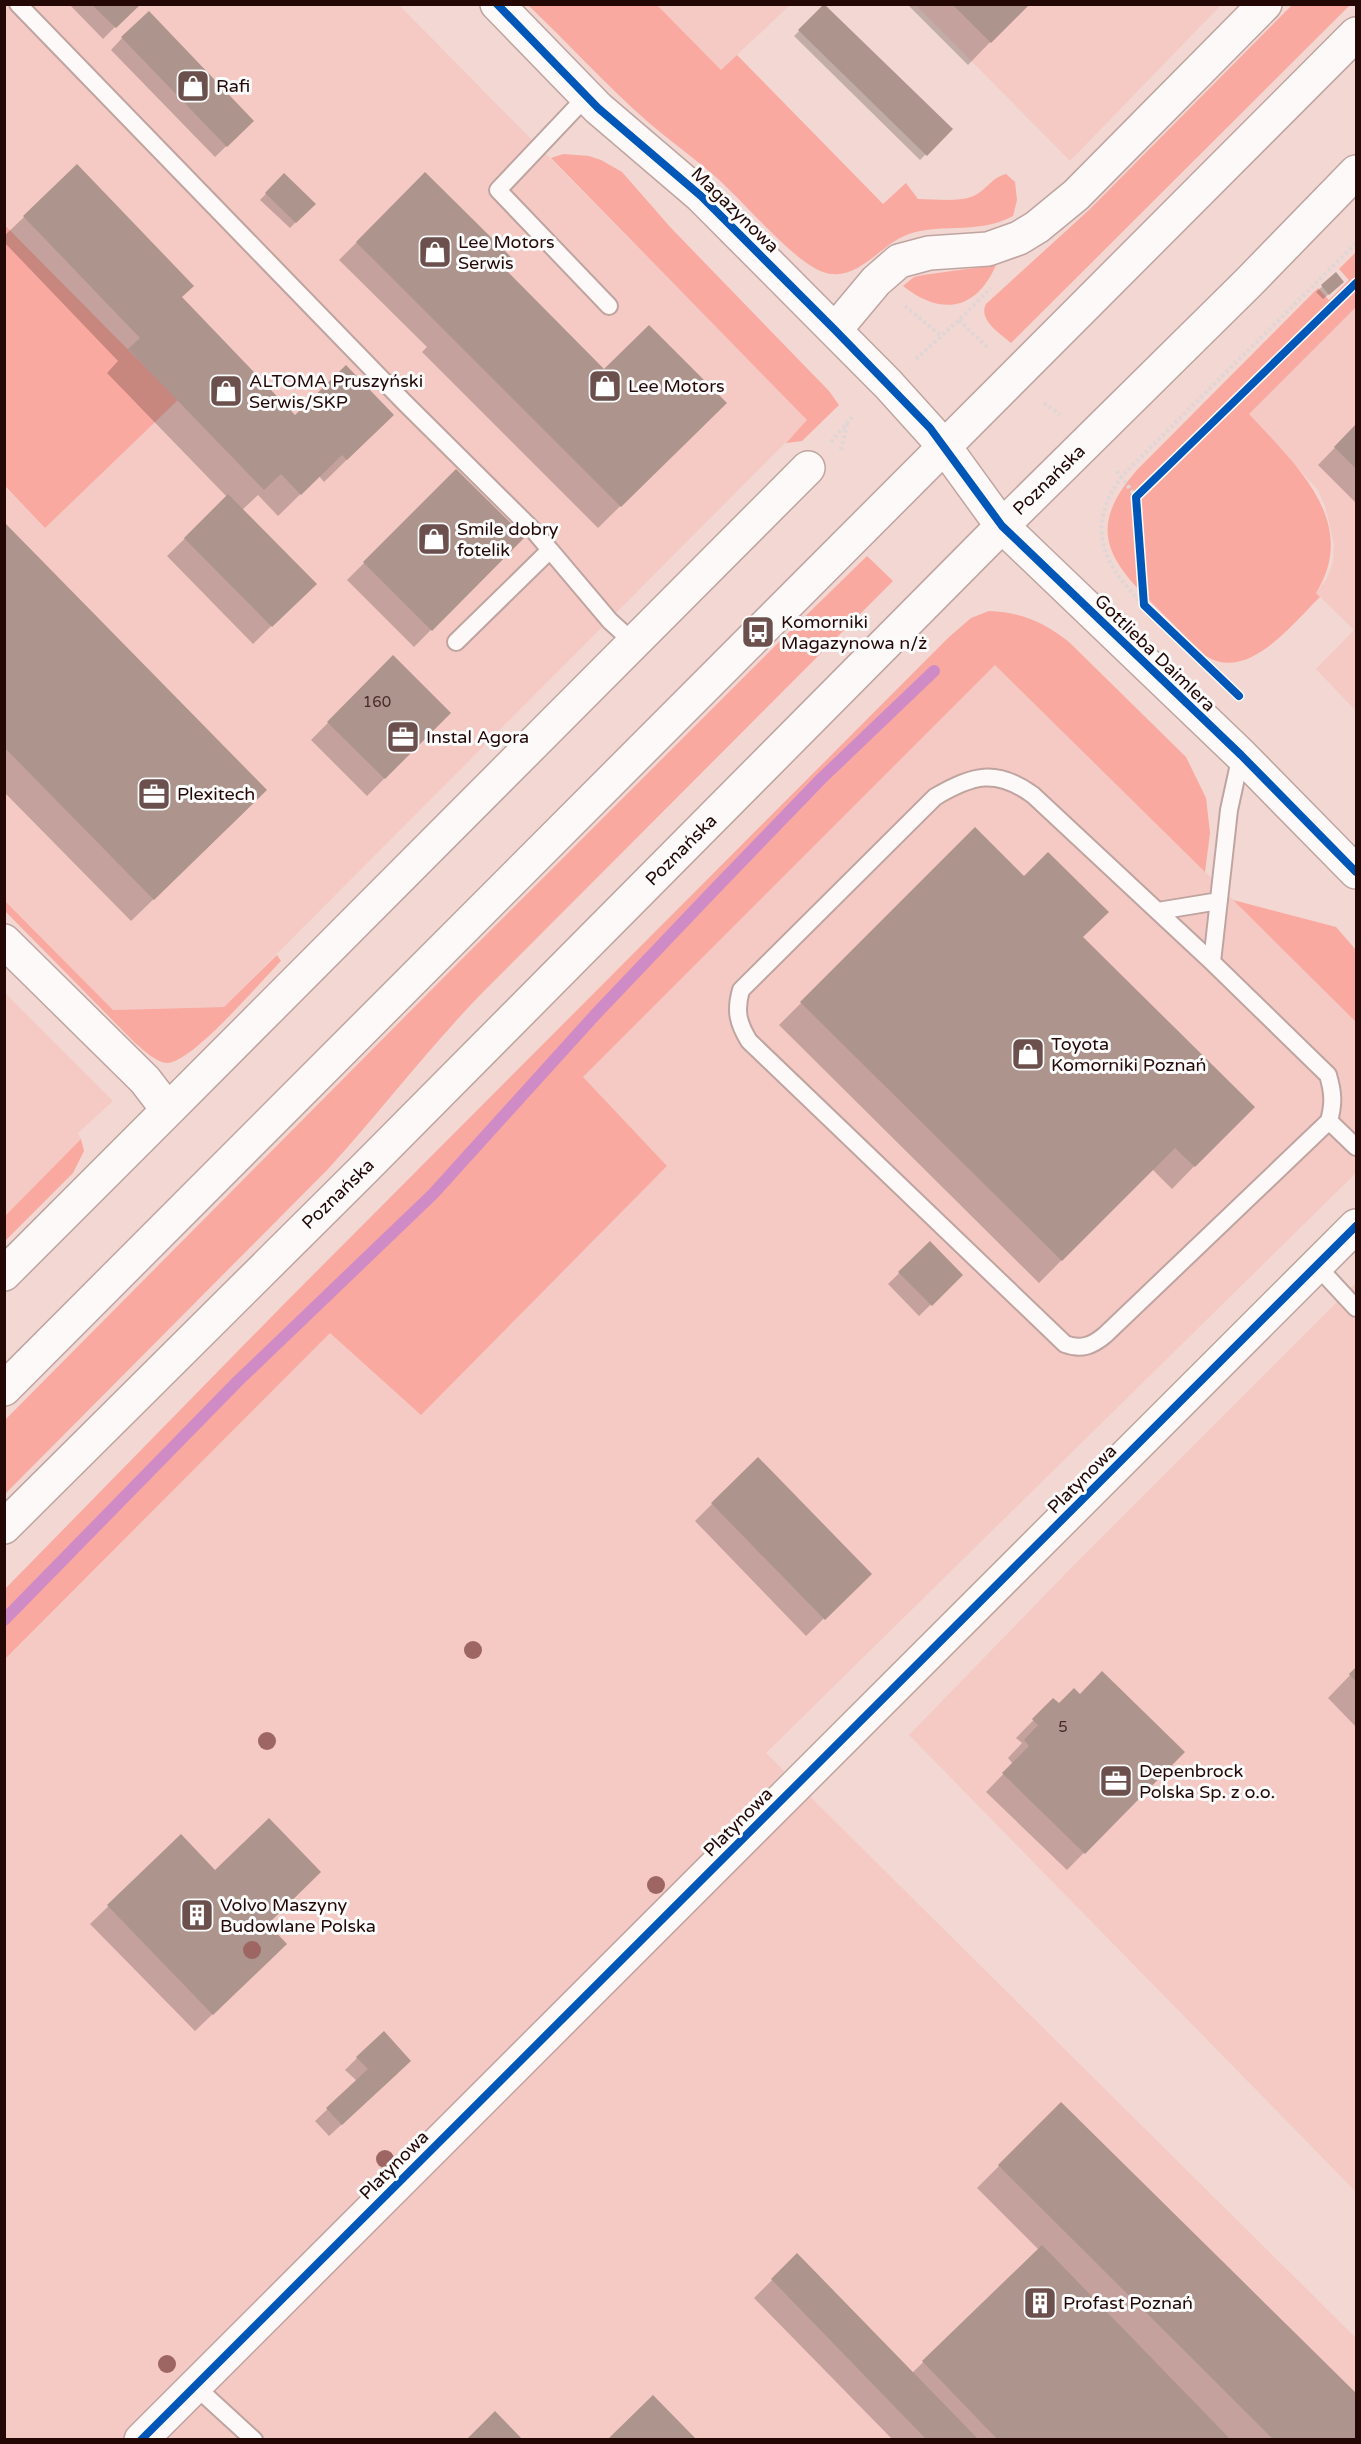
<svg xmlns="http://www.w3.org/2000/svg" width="1361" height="2444" font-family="'Varela Round',sans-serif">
<rect width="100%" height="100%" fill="#f2d7d2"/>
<path fill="#f5cac4" d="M5,5H399L808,420L224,1007L113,1010L5,901L4,486L45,528L178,400L5,224Z
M657,5H790L721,70Z
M916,5H1221L1070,161Z
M1356,307V711L1316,669L1354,630L1316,593L1327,578L1333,562L1334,544L1325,506L1318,490L1248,414Z
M996,664L1356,1022V1173L766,1753L1356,2338V2439L5,2440V1659L330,1333L422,1414L667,1166L582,1078Z
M4,992L113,1101L78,1133L81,1139L5,1216Z
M1356,1283V2192L909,1735L1071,1568Z"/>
<path fill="#f9a99f" d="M528,5H657L721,70L737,55L883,204L906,183L918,199C934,199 956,202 971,197C986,192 990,178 1006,174L1015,182L1017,200L1013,216C977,236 935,221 902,237C877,249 855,283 823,272C794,262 744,202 718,179C696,159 671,142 648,122C606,85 568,43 528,5Z
M1292,5H1350L1011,343C1000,333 978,320 986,304L1089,210Z
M563,154L589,156L601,160L622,172L671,228L829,391L839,405L802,441L786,443L807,420L551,158Z
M4,224L178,400L45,528L5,486Z
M1356,252V307L1249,414C1293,462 1361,521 1316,593L1320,597C1293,623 1248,683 1206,656C1188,639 1171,622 1153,604C1105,557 1088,526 1137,470L1318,288L1329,300L1349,280L1339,269Z
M996,265C976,311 941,316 903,286L914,277L923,275Z
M867,556L893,581L481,994C427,1050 380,1112 328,1169L5,1494V1420L467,954L781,640Z
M989,611C1021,612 1045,623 1069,642L1186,757L1206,798L1210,833L1205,872L995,665L583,1077L667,1166L421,1415L330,1333L5,1659V1589L285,1303L948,638L971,618Z
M1233,900L1336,927L1356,950V1022Z
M5,901L113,1010L224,1007L277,955L281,961C261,981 192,1063 167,1063C155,1062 144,1050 135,1043L5,911Z
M81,1139L84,1151L73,1173L5,1241V1216Z"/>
<path fill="#0003" d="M69,4H138L103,39Z
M907,4H1027L968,65Z
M825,6L951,129L920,160L794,36Z
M122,38L252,121L215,157L111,50Z
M77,167L180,297L295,417L370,437L324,482L319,476L278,516L258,495L242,510L314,584L253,644L167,556L227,497L107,373L118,361L4,242V236Z
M425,174L502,268L604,371L725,403L598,528L422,352L427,347L339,260Z
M284,175L314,204L290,228L260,200Z
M1336,274L1337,287L1323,299L1316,292Z
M1356,426V503L1318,465Z
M456,471L523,537L414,647L347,580Z
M4,524L243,813L131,921L4,792Z
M393,657L449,713L367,796L311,740Z
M975,829L1252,1107L1172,1189L1152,1169L1039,1283L779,1025Z
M930,1243L961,1275L919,1316L888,1284Z
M712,1504L869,1574L806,1636L695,1521Z
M1356,1669V1727L1328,1698Z
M1053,1700L1059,1705L1183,1752L1067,1870L986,1792L1013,1764L1008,1758L1022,1743L1016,1738Z
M181,1836L266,1924L268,1961L195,2031L90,1924Z
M357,2058L398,2073L329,2136L315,2121L357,2081L345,2070Z
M1061,2104L1356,2396V2440H893L754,2298L797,2255L912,2373L1039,2250L977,2188Z"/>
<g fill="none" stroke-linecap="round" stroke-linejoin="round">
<path stroke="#cf8bc5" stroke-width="12" d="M4,1620L237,1382L433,1194L595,1015L712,892L821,779L934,671"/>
</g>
<path fill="#ad948c" d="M824,4L953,129L927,156L798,30Z
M952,4H1030L991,43Z
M92,5H140L116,28Z
M149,11L254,121L227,147L121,37Z
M77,164L194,286L182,297L295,415L346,365L394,415L347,460L342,455L301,495L281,474L264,490L128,349L140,338L23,216Z
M425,172L513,259L504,268L604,369L649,325L727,403L621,507L356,242Z
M284,173L316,204L296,223L265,193Z
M1336,272L1344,282L1329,295L1321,285Z
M1356,424V469L1334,447Z
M456,469L525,537L432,631L363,562Z
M228,494L317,584L272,627L184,538Z
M4,522L267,790L154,900L4,747Z
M393,655L451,713L385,779L327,722Z
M975,827L1024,876L1048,852L1109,912L1083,937L1255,1107L1195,1167L1175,1148L1062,1261L800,1002Z
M930,1241L963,1275L932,1306L898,1272Z
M758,1457L872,1574L825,1620L711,1503Z
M1356,1667V1682L1349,1674Z
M1102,1671L1185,1752L1085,1854L1002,1773L1029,1746L1024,1740L1038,1725L1032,1719L1053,1698L1059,1703L1074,1688L1080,1694Z
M269,1818L321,1872L268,1924L287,1944L213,2015L107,1905L181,1834L215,1870Z
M384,2031L411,2061L342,2125L326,2108L368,2069L356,2057Z
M1061,2102L1356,2393V2440H1274L998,2165Z
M1042,2245L1231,2440H998L922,2361Z
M797,2253L979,2440H927L771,2279Z
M653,2395L697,2440H607Z
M495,2411L523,2440H466Z"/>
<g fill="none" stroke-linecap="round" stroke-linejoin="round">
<defs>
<path id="service" d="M18,4L404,402L535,532L550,550
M586,97L498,190L609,306
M456,642L550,550L610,621L633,642
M1158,911L1219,901
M1212,962L1229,810L1241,755
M1329,1121L1105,1335C1092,1346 1081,1350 1065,1344L749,1041C738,1023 735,1011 741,990L935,797C972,775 996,768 1033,795L1212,962L1328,1075C1333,1092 1334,1103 1329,1121L1356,1147
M1317,1266L1356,1308
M195,2386L254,2440"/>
<path id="minor" d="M497,4L598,108L701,196L888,384L944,446
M835,330L876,281L899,261L929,253L988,249L1019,238L1037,227L1076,195L1265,4
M4,941L145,1080L168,1110L4,1274
M168,1110L808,468
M141,2440L1356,1226"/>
<path id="tertiary" d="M944,446L1002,526L1241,755L1356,872"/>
<path id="secondary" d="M4,1389L1356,34
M4,1527L363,1170L1002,526L1248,283L1356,172"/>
</defs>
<use href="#service" stroke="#bfa4a0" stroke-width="20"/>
<use href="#minor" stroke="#bfa4a0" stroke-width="36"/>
<use href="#tertiary" stroke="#bfa4a0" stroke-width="36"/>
<use href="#secondary" stroke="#bfa4a0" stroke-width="36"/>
<path stroke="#dfd6d5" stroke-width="4" stroke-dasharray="3 3" stroke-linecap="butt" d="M905,306L941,336
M959,320L989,349
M916,359L959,320L991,288
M1044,403L1060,415
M831,442L852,417
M841,450L847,424
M1117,471L1136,497
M1144,605C1102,564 1085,527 1122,476L1356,243"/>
<use href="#service" stroke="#fdf9f8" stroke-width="16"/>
<use href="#minor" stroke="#fdf9f8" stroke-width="33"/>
<use href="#tertiary" stroke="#fdf9f8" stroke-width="33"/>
<use href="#secondary" stroke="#fdf9f8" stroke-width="33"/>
<defs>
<path id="cycleway" d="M497,4L598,108L701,196L835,330L930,428L1002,526L1241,755L1356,872
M1239,696L1144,605L1136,497L1356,283
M141,2440L1356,1226"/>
</defs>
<use href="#cycleway" stroke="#fbfbfb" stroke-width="11"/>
<use href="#cycleway" stroke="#0057b8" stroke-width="8"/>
</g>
<g fill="#9d6663">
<circle cx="473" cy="1650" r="9"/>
<circle cx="267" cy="1741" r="9"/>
<circle cx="656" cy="1885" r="9"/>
<circle cx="252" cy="1950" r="9"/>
<circle cx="385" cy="2159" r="9"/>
<circle cx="167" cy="2364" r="9"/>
</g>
<defs>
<symbol id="shop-square" viewBox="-11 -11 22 22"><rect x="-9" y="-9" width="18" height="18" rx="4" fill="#6b504d" stroke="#fbfbfb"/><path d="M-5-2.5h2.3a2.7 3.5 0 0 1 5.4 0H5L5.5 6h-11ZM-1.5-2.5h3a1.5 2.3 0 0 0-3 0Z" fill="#fff"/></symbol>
<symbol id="bus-square" viewBox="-11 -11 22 22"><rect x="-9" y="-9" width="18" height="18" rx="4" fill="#6b504d" stroke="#fbfbfb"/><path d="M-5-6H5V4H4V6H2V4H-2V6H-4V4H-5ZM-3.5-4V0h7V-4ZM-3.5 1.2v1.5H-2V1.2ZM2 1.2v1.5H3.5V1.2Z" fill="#fff"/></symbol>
<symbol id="office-square" viewBox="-11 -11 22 22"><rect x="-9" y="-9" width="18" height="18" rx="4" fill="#6b504d" stroke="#fbfbfb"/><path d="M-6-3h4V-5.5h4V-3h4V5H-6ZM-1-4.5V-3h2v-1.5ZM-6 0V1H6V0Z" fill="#fff"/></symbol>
<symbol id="building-square" viewBox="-11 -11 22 22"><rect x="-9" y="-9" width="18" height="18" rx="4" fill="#6b504d" stroke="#fbfbfb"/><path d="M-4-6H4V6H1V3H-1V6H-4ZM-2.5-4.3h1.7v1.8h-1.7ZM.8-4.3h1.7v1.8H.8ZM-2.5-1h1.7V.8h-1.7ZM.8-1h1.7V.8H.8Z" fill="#fff"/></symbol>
</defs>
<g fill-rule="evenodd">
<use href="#shop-square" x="174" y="67" width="38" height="38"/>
<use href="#shop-square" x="416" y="233" width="38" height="38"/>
<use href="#shop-square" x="586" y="367" width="38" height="38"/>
<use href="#shop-square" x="207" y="372" width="38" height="38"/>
<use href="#shop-square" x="415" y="520" width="38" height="38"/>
<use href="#bus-square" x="739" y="613" width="38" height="38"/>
<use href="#office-square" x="384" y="718" width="38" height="38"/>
<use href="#office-square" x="135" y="775" width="38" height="38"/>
<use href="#shop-square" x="1009" y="1035" width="38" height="38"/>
<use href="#office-square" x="1097" y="1762" width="38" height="38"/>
<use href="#building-square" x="178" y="1896" width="38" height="38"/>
<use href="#building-square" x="1021" y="2284" width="38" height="38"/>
</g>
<g text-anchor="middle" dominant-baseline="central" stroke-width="6" stroke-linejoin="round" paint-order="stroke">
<g font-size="15" fill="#462b28">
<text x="377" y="702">160</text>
<text x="1063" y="1727">5</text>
</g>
<g font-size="18" fill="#230806" stroke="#fbfbfb" text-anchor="start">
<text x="216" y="86">Rafi</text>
<text x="458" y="242">Lee Motors<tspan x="458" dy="21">Serwis</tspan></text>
<text x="249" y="381">ALTOMA Pruszyński<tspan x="249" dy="21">Serwis/SKP</tspan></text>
<text x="628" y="386">Lee Motors</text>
<text x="457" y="529">Smile dobry<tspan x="457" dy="21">fotelik</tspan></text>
<text x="781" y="622">Komorniki<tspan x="781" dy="21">Magazynowa n/ż</tspan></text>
<text x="426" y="737">Instal Agora</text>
<text x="177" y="794">Plexitech</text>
<text x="1051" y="1044">Toyota<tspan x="1051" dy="21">Komorniki Poznań</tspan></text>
<text x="1139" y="1771">Depenbrock<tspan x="1139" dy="21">Polska Sp. z o.o.</tspan></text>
<text x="220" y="1905">Volvo Maszyny<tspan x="220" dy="21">Budowlane Polska</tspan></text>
<text x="1063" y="2303">Profast Poznań</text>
</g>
<g font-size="18" fill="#230806" stroke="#fbfbfb">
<text transform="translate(735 210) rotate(44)">Magazynowa</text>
<text transform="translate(1049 480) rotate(-44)">Poznańska</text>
<text transform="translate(1155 653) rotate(44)">Gottlieba Daimlera</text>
<text transform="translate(681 850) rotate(-45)">Poznańska</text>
<text transform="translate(338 1194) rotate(-44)">Poznańska</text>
<text transform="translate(1082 1479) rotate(-45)">Platynowa</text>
<text transform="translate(738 1822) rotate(-45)">Platynowa</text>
<text transform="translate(394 2165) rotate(-45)">Platynowa</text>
</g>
</g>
<rect width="1361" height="2444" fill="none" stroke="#230806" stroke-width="12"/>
</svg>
